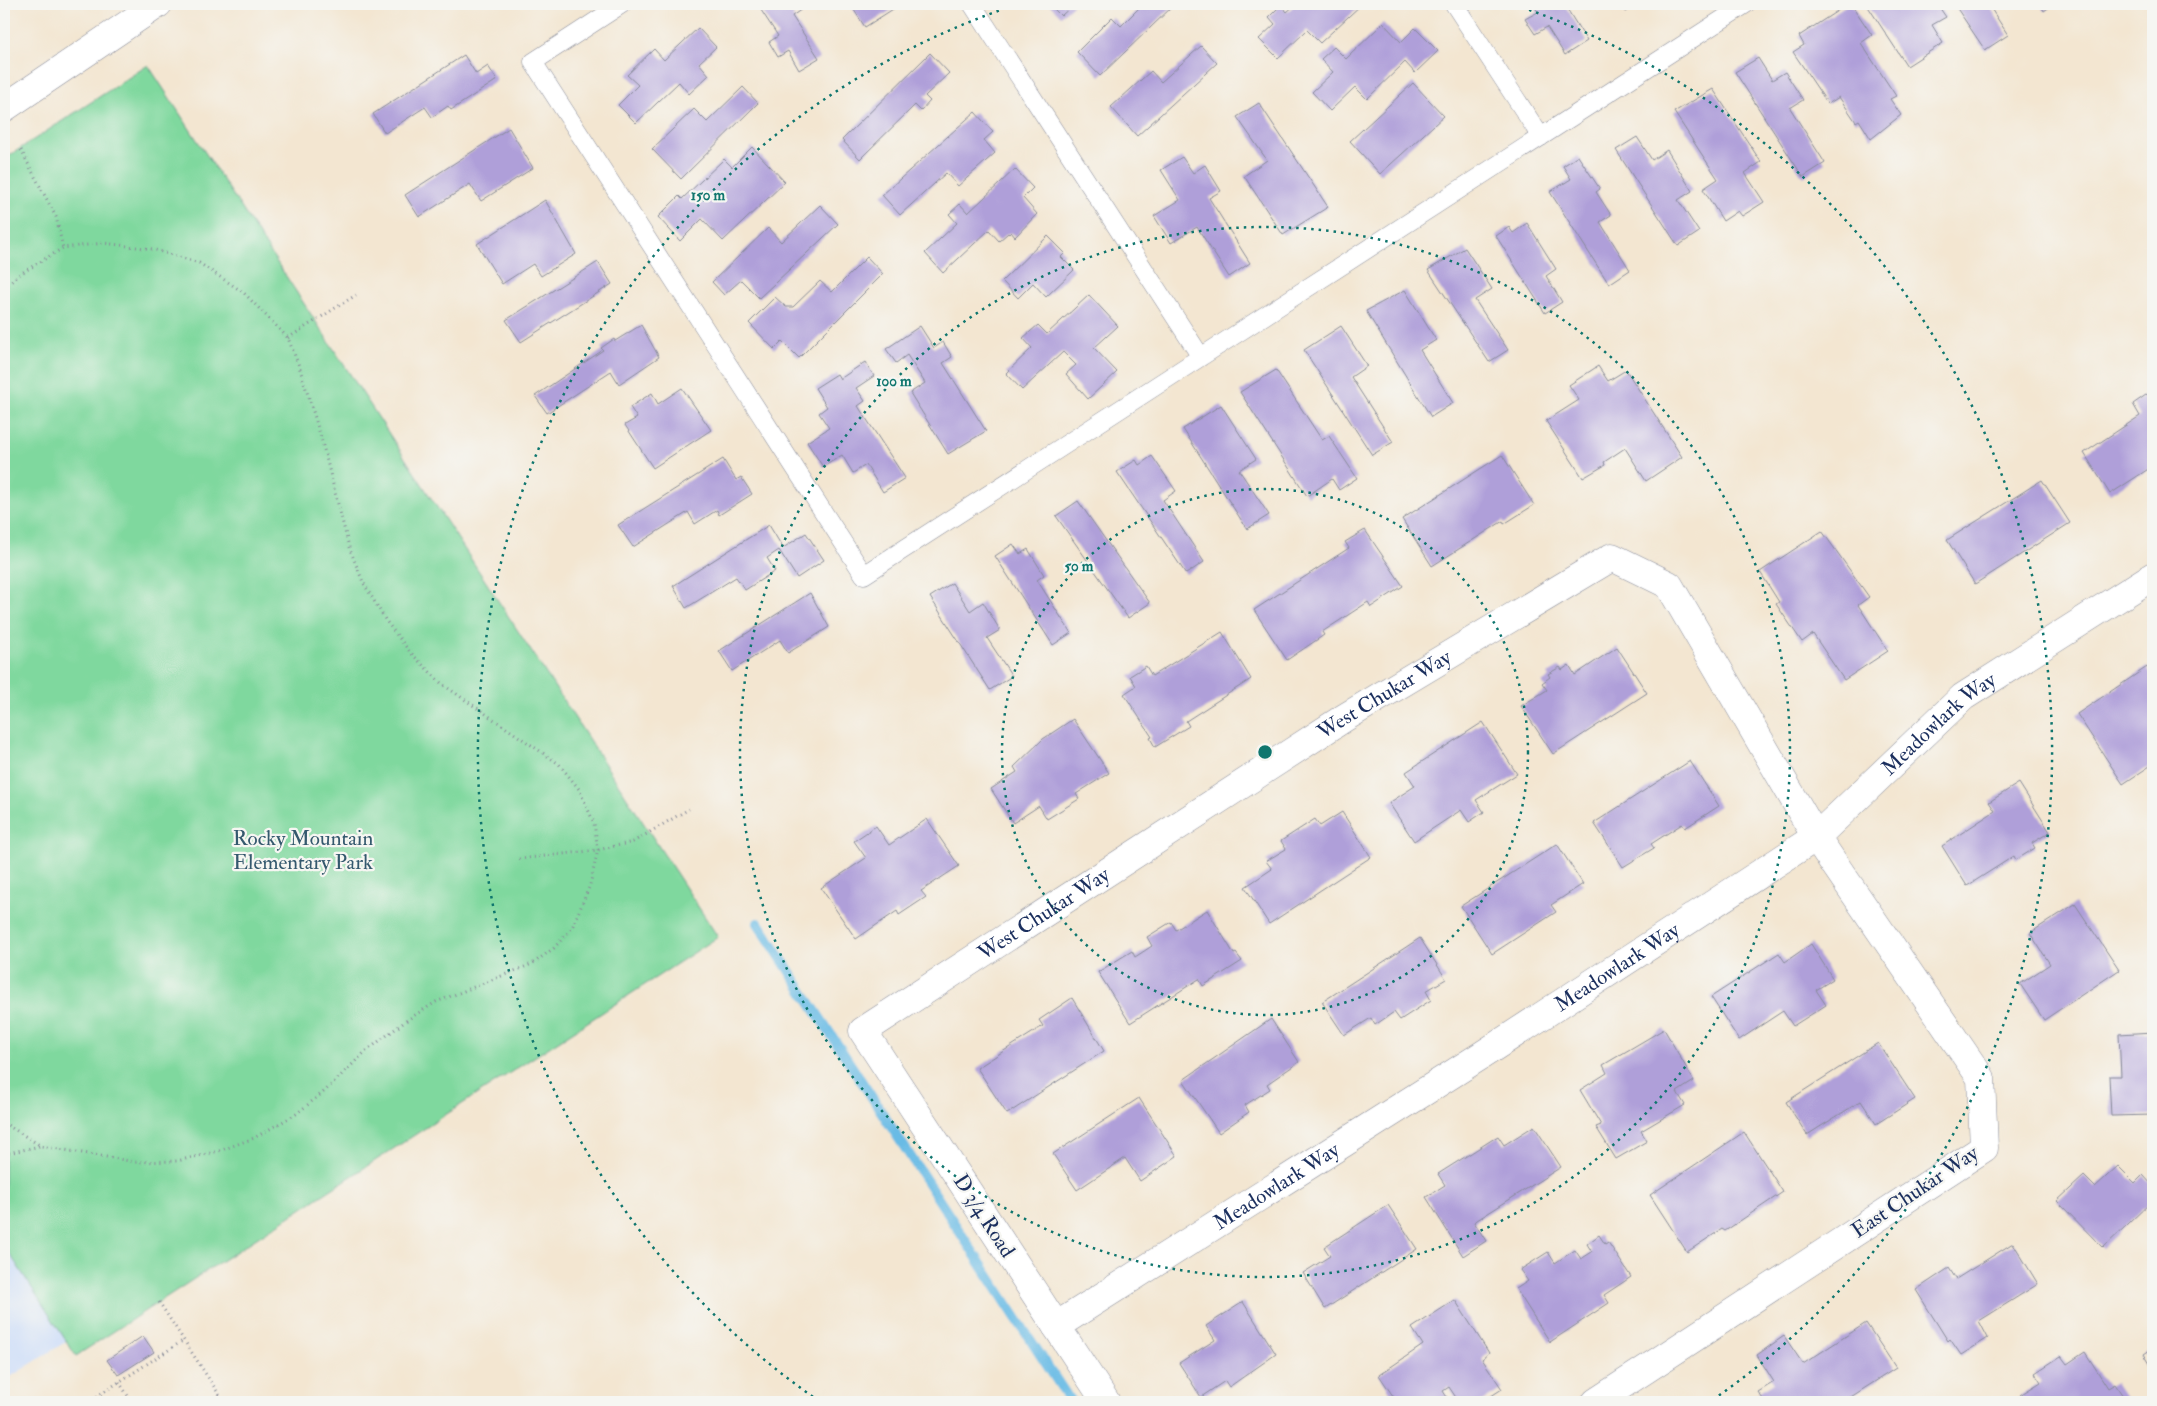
<svg xmlns="http://www.w3.org/2000/svg" width="2157" height="1406" font-family="'IM FELL Double Pica',serif">
<rect width="100%" height="100%" fill="#f6f6f2"/>
<filter id="ink" filterUnits="userSpaceOnUse"><feTurbulence type="fractalNoise" baseFrequency=".02" numOctaves="2"/><feDisplacementMap in="SourceGraphic" scale="10" xChannelSelector="R" yChannelSelector="G"/><feConvolveMatrix kernelMatrix="1 2 1 2 8 2 1 2 1" color-interpolation-filters="sRGB"/></filter>
<filter id="wash" filterUnits="userSpaceOnUse"><feTurbulence type="fractalNoise" baseFrequency=".0096" numOctaves="4" result="noise"/><feDisplacementMap in="SourceGraphic" scale="20" xChannelSelector="R" yChannelSelector="G"/><feGaussianBlur stdDeviation="1.12" result="paint"/><feColorMatrix in="noise" values="0 0 0 0 0 0 0 0 0 0 0 0 0 0 0 0 0 1.4 0 .05"/><feComposite in="paint" operator="in"/></filter>
<g filter="url(#wash)">
<rect width="100%" height="100%" fill="#f3e6d1"/>
<path fill="#cbdcf9" d="M4,1245L67,1341L4,1381Z"/>
<path fill="#7fd89e" stroke="#4d847e" d="M148,65L718,937L76,1356L4,1245V159Z"/>
<g fill="none" stroke-linecap="round" stroke-linejoin="round">
<path stroke="#69bbe5" stroke-width="10" d="M758,923L1071,1402"/>
</g>
<g id="blocks">
<path fill="#af9fd9" d="M757,4H803L805,7L792,16L819,58L799,70L788,51L778,57L769,42L778,36Z
M850,4H901L865,27Z
M1049,4H1074L1061,16Z
M1143,4H1175L1100,76L1077,52L1112,17L1121,26Z
M1296,4H1362L1320,43L1307,30L1278,58L1259,39L1275,24L1269,17L1281,5L1287,12Z
M1533,4H1564L1587,41L1565,55L1547,27L1535,34L1525,19L1538,12Z
M1620,4H1645L1640,7L1639,4L1626,12Z
M1848,4H1851L1872,35L1861,43L1896,96L1890,99L1901,115L1871,139L1859,120L1856,122L1839,97L1828,104L1793,52L1804,45L1799,36Z
M1869,4H1937L1946,17L1932,25L1943,43L1907,66L1867,5Z
M1954,4H1988L2008,35L1985,50Z
M2040,4H2054L2044,11Z
M1383,23L1401,42L1415,28L1438,51L1415,73L1405,62L1367,99L1355,87L1330,111L1312,92L1333,72L1321,59L1334,47L1346,59Z
M698,28L716,47L699,63L709,75L689,94L679,82L636,123L618,105L638,85L627,75L654,49L664,60Z
M1201,46L1217,63L1137,136L1111,107L1151,71L1161,82Z
M930,53L949,73L925,96L930,101L921,111L915,105L860,159L842,140Z
M464,55L476,74L488,66L497,80L451,110L448,106L432,117L425,107L385,133L373,114Z
M1758,58L1772,80L1785,72L1803,100L1790,108L1825,163L1803,177L1735,72Z
M1413,83L1444,116L1380,174L1350,141Z
M743,87L758,103L681,179L652,149L694,109L707,122Z
M1713,89L1761,162L1745,173L1764,202L1742,216L1738,211L1723,221L1703,189L1718,179L1674,112Z
M1259,103L1328,207L1283,235L1244,176L1267,160L1237,117Z
M975,112L993,132L984,140L995,153L958,186L946,173L900,215L882,195Z
M509,128L533,168L481,201L470,184L419,217L405,195Z
M1637,137L1652,160L1667,150L1692,191L1678,200L1699,232L1678,246L1616,150Z
M752,147L785,182L723,241L702,219L680,241L658,217L679,196L682,199L724,159L732,167Z
M1578,156L1600,189L1596,192L1611,215L1600,222L1630,270L1609,284L1550,192L1571,179L1563,166Z
M1182,157L1193,173L1205,165L1221,191L1209,198L1250,263L1229,277L1197,227L1171,243L1154,216L1180,200L1161,170Z
M1015,169L1033,188L1023,198L1037,214L1015,237L1011,232L1009,234L1008,233L999,241L989,230L943,273L925,253L957,223L949,214L960,204L968,213Z
M545,200L576,254L541,276L533,264L502,284L477,244Z
M820,205L838,224L759,298L741,280L724,295L712,282L768,228L781,242Z
M1527,223L1556,269L1546,276L1562,302L1545,313L1496,236L1509,227L1513,233Z
M1048,236L1065,253L1061,257L1074,270L1046,297L1033,283L1018,298L1002,281Z
M1465,248L1492,289L1475,300L1508,350L1489,362L1428,270Z
M867,257L883,274L799,358L782,341L774,349L749,323L775,297L786,307H793L820,281L832,292Z
M598,262L612,284L521,342L506,320Z
M1405,290L1436,340L1420,350L1453,403L1431,417L1366,311Z
M1089,295L1118,326L1094,348L1117,372L1088,399L1066,374L1076,365L1063,352L1022,390L1006,373L1032,348L1023,338L1038,325L1047,334Z
M641,325L659,357L619,384L611,371L547,413L535,396L603,350L601,348L614,339L615,341Z
M920,326L934,348L943,342L952,357L943,363L986,431L948,454L910,393L925,383L907,355L896,363L886,349Z
M1341,326L1367,366L1351,377L1393,442L1372,455L1304,350Z
M865,362L874,376L856,388L865,401L858,406L905,478L883,492L866,465L853,473L842,455L823,467L807,442L829,428L819,413L827,407L815,388L837,374L840,379Z
M1598,366L1608,381L1626,370L1682,457L1646,481L1625,448L1604,462L1605,465L1583,478L1546,421L1579,400L1569,385Z
M1276,370L1322,440L1329,436L1357,478L1339,490L1332,479L1307,496L1240,392Z
M682,388L711,430L653,468L625,425L637,418L630,407L652,393L658,404Z
M2153,390V466L2110,494L2084,453L2140,416L2133,404Z
M1221,405L1256,459L1239,470L1269,515L1247,529L1183,429Z
M1502,455L1534,505L1504,524L1503,521L1432,566L1402,519Z
M1152,456L1176,491L1163,500L1204,562L1186,574L1117,472L1136,460L1139,465Z
M723,459L736,480L741,477L752,494L719,515L717,510L695,524L688,512L633,547L618,525Z
M2042,480L2070,523L1975,584L1947,540Z
M1078,501L1150,603L1128,618L1056,516Z
M769,525L783,548L806,533L824,560L797,578L779,550L767,558L775,571L745,590L736,577L686,608L673,586Z
M1365,530L1403,586L1371,607L1368,602L1322,632L1324,635L1287,660L1254,610L1349,548L1345,542Z
M1822,531L1869,597L1858,605L1888,651L1844,680L1813,634L1802,642L1776,604L1779,602L1760,572Z
M1013,544L1020,554L1028,549L1044,575L1037,580L1071,633L1053,645L995,556Z
M952,583L970,611L983,602L1000,630L987,638L1012,676L990,690L930,597Z
M810,593L829,627L788,653L780,640L732,671L719,651Z
M1222,632L1251,679L1186,721L1189,726L1155,747L1150,738L1152,737L1124,694L1136,686L1130,676L1146,666L1152,676Z
M1617,647L1647,693L1553,754L1521,706L1547,690L1542,683L1550,677L1548,674L1560,667L1562,670L1569,665L1575,675Z
M2147,667L2153,677V764L2123,784L2077,714Z
M1073,719L1109,773L1076,794L1079,799L1047,819L1039,806L1013,823L991,789L1017,772L1014,767L1043,739Z
M1483,722L1517,774L1476,800L1484,812L1469,822L1461,810L1414,841L1389,803L1415,786L1406,772Z
M1690,761L1719,806L1685,828L1682,824L1651,844L1654,848L1623,867L1594,823Z
M2019,783L2050,832L2032,843L2035,848L2016,860L2014,856L1967,886L1942,846L1995,811L1989,802Z
M1342,812L1371,857L1269,924L1245,887L1272,869L1266,861L1286,849L1281,841L1315,819L1320,826Z
M927,819L959,866L921,891L926,897L899,915L897,911L856,939L821,888L866,858L854,841L876,826L889,845Z
M1557,844L1583,884L1551,905L1556,912L1492,954L1461,906Z
M2075,904L2119,970L2044,1020L2020,984L2050,964L2030,933Z
M1207,910L1234,954L1236,953L1242,961L1203,986L1199,979L1130,1023L1098,972L1132,951L1135,957L1152,946L1147,937L1171,922L1176,930Z
M1420,938L1446,979L1426,991L1431,1000L1400,1020L1394,1012L1375,1025L1371,1018L1344,1035L1322,1002Z
M1811,944L1833,979L1816,990L1826,1005L1793,1026L1783,1011L1739,1040L1711,997L1779,953L1785,962Z
M1072,998L1104,1051L1007,1114L977,1068L1043,1026L1039,1020Z
M1271,1019L1299,1062L1267,1084L1270,1089L1245,1105L1249,1112L1219,1133L1183,1080Z
M1664,1029L1694,1081L1677,1092L1685,1105L1641,1131L1647,1141L1616,1159L1596,1127L1601,1125L1580,1090L1607,1073L1603,1065Z
M2153,1032V1115L2111,1116L2109,1076H2121L2119,1034Z
M1878,1043L1915,1099L1876,1124L1861,1101L1807,1135L1786,1102Z
M1139,1098L1177,1156L1140,1181L1125,1158L1077,1190L1053,1154Z
M1534,1126L1561,1167L1474,1222L1486,1241L1463,1256L1426,1197L1445,1185L1438,1174L1498,1136L1504,1145Z
M1744,1132L1783,1192L1725,1231L1722,1229L1687,1252L1650,1195Z
M2118,1166L2135,1183L2143,1175L2153,1186V1200L2103,1248L2057,1201L2084,1176L2095,1187Z
M1388,1205L1417,1249L1325,1309L1303,1273L1330,1256L1324,1247Z
M1599,1235L1605,1244L1608,1242L1631,1277L1604,1295L1609,1303L1550,1342L1516,1289L1528,1281L1520,1270L1548,1252L1555,1263L1575,1250L1581,1259L1592,1252L1587,1244Z
M2013,1243L2038,1284L1979,1321L1988,1338L1961,1355L1950,1339L1948,1341L1916,1290L1949,1268L1956,1279Z
M1455,1300L1489,1353L1482,1359L1502,1389L1482,1402H1459L1449,1387L1443,1391L1450,1402H1397L1379,1375L1423,1345L1412,1328Z
M1243,1302L1276,1354L1229,1387L1225,1381L1201,1397L1179,1363L1215,1340L1206,1326Z
M1866,1323L1896,1368L1843,1402H1765L1758,1392L1774,1382L1757,1355L1784,1336L1803,1364Z
M143,1336L154,1352L118,1375L107,1360Z
M2153,1348V1369L2144,1354Z
M2085,1352L2108,1388L2115,1384L2127,1402H2024L2020,1395L2041,1382L2035,1373L2061,1356L2067,1364Z"/>
</g>
</g>
<g filter="url(#ink)">
<use href="#blocks" fill-opacity="0" stroke="#878a98" stroke-width="1"/>
<g fill="none" stroke-linecap="round" stroke-linejoin="round">
<defs>
<path id="lane" d="M622,4L533,62L864,575L1746,4
M972,4L1201,357
M1454,4L1541,137"/>
<g id="street">
<path id="s1" d="M1056,1326L1479,1057L1816,837L1963,697L2153,576"/>
<path id="s2" d="M1106,1402L863,1031L1344,718L1612,557L1669,585L1816,837L1981,1078L1984,1148L1596,1402"/>
</g>
<path id="secondary" d="M4,108L158,4"/>
</defs>
<use href="#lane" stroke="#878a98" stroke-width="19"/>
<use href="#street" stroke="#878a98" stroke-width="29"/>
<use href="#secondary" stroke="#878a98" stroke-width="29"/>
<path stroke="#878a98" stroke-width="3" stroke-dasharray="1 4" stroke-linecap="butt" d="M21,150L56,217L63,248
M4,288L20,274L63,248L104,243L152,249L199,263L243,292L288,338L299,366L320,434L349,547L363,582L386,621L410,652L442,684L559,764L579,789L594,823L598,850L590,885L572,928L554,948L532,964L436,1002L407,1020L365,1052L325,1091L296,1114L254,1138L219,1151L177,1161L136,1162L41,1146L4,1123
M288,338L356,295
M519,859L598,850L633,842L689,809
M4,1154L40,1146
M159,1302L224,1402
M119,1382L132,1402
M88,1402L184,1340"/>
<use href="#lane" stroke="#fff" stroke-width="18"/>
<use href="#street" stroke="#fff" stroke-width="28"/>
<use href="#secondary" stroke="#fff" stroke-width="28"/>
</g>
</g>
<g fill="none" stroke="#0f766e" stroke-width="2.5" stroke-dasharray="2.5 5">
<circle cx="1265" cy="752" r="263"/>
<circle cx="1265" cy="752" r="525"/>
<path d="M819 1401A788 788 0 0 1 1015 5M1515 5A788 788 0 0 1 1711 1401"/>
</g>
<g text-anchor="middle" dominant-baseline="central" stroke-width="4.5" stroke-linejoin="round" paint-order="stroke">
<g font-size="21" fill="#1b2f5e" stroke="#f6f6f2">
<text stroke="none"><textPath href="#s2" startOffset="1064">West Chukar Way</textPath></text>
<text stroke="none"><textPath href="#s1" startOffset="1071">Meadowlark Way</textPath></text>
<text stroke="none"><textPath href="#s2" startOffset="659">West Chukar Way</textPath></text>
<text stroke="none"><textPath href="#s1" startOffset="666">Meadowlark Way</textPath></text>
<text stroke="none"><textPath href="#s1" startOffset="261">Meadowlark Way</textPath></text>
<text transform="translate(1915 1192) rotate(-34)">East Chukar Way</text>
<text transform="translate(984 1216) rotate(57)">D 3/4 Road</text>
</g>
<g font-size="21" fill="#34596e" stroke="#f6f6f2">
<text x="303" y="838">Rocky Mountain<tspan x="303" dy="24">Elementary Park</tspan></text>
</g>
</g>
<circle cx="1265" cy="752" r="8" fill="#0f766e" stroke="#f6f6f2" stroke-width="2.5"/>
<g font-size="15" text-anchor="middle" font-weight="bold" fill="#0f766e" stroke="#f6f6f2" stroke-width="4.5" stroke-linejoin="round" paint-order="stroke">
<text x="708" y="200">150 m</text>
<text x="894" y="386">100 m</text>
<text x="1079" y="571">50 m</text>
</g>
<rect width="2157" height="1406" fill="none" stroke="#f6f6f2" stroke-width="20"/>
</svg>
